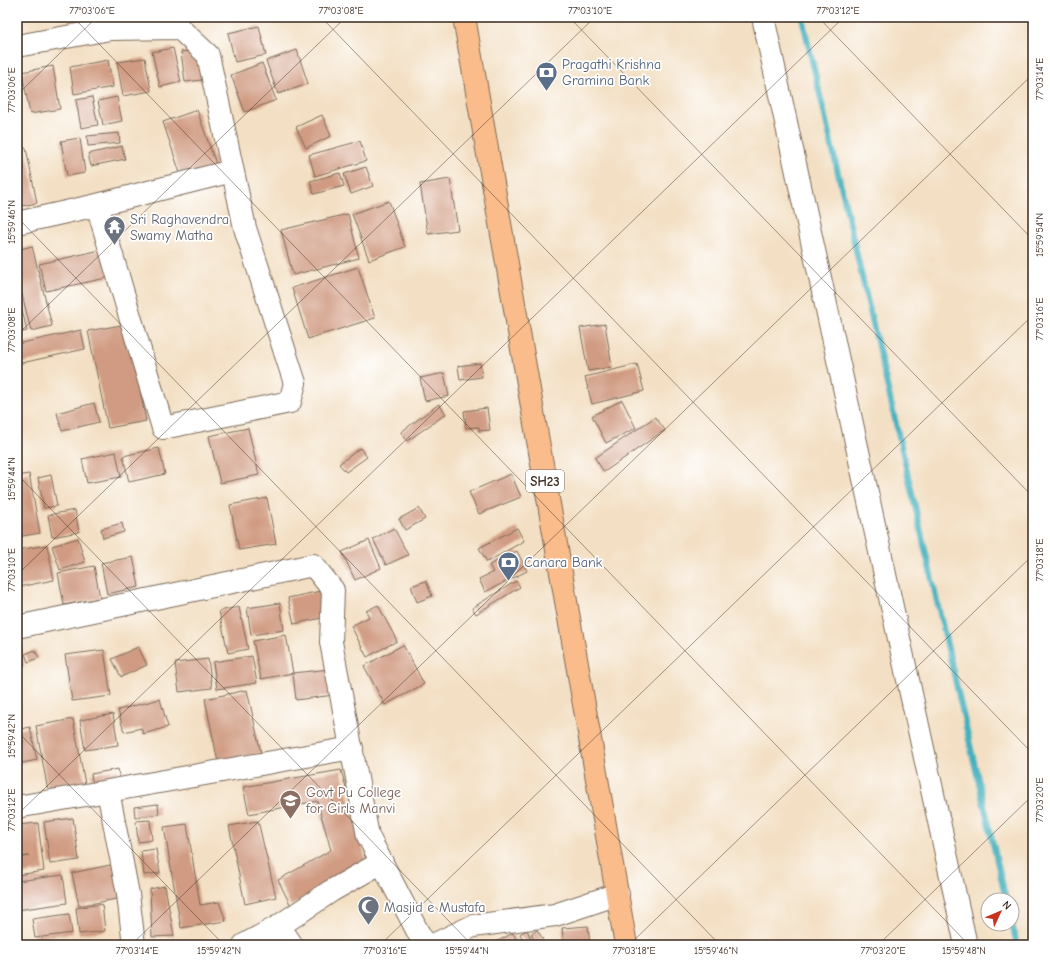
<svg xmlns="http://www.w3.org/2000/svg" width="1050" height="962" font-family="'Comic Neue',sans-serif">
<rect width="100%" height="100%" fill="#fff"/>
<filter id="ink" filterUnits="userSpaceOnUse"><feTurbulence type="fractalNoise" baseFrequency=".025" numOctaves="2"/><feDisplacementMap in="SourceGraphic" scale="8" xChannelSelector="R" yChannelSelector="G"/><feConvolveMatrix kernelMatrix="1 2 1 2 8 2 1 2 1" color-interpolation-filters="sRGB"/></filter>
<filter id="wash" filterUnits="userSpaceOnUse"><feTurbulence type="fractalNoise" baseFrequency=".012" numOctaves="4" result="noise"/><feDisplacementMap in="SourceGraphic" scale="16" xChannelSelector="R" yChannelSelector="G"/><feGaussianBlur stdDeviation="0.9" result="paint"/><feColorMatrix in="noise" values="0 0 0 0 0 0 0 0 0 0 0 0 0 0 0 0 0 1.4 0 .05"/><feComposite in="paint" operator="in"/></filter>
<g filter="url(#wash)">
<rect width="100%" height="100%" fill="#f3dfc3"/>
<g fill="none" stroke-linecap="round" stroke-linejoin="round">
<path stroke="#43b1be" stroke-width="6" d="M802,17L1006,900
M1012,924L1017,945"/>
</g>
<g id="blocks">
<path fill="#d09b82" d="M259,26L266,55L235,62L228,33Z
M173,48L181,82L160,87L152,52Z
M198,50L202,80L185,82L181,52Z
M297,50L308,84L278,94L266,61Z
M145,58L151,91L123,96L117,62Z
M108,60L113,87L74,94L70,67Z
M262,63L276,100L245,112L231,75Z
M53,66L60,109L30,114L22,72Z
M92,97L98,125L81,128L76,100Z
M117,97L122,121L103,125L98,101Z
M197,110L217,167L182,179L163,122Z
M322,115L331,136L306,148L296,127Z
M119,133L120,143L88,146L87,136Z
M80,138L85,173L67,176L61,141Z
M360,141L366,161L315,176L309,155Z
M122,146L125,159L91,166L88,154Z
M26,148L37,203L17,207V150Z
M366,167L373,186L351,194L344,174Z
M340,173L344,186L314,194L310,181Z
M450,179L458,230L428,234L420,184Z
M389,201L405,247L369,260L352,214Z
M348,214L359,258L293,275L281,230Z
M32,246L52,326L31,331L17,274V250Z
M105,249L111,277L46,291L39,264Z
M358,267L375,318L308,339L292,288Z
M22,310L27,331L17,333V311Z
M127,324L146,421L108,428L88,331Z
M605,324L612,367L588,371L580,328Z
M81,330L85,349L17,364V344Z
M480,363L482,377L460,380L458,366Z
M637,364L644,391L592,404L585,377Z
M444,373L449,396L425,401L420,378Z
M622,400L636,428L606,443L592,416Z
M94,403L99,422L62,431L57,413Z
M439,404L446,414L407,441L401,432Z
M487,408L490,430L479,431V427L466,428L464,411Z
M655,417L665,430L604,472L595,458Z
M248,428L259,475L220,483L209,436Z
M159,448L165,474L129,482L123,456Z
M360,448L367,457L346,472L339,464Z
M116,452L121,477L87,483L82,459Z
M29,474L40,533L17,537V476Z
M511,474L521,497L479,514L469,492Z
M51,475L57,506L44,508L38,478Z
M267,498L276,544L239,550L230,505Z
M419,508L425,519L405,530L399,519Z
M75,510L79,532L52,537L48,515Z
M122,523L124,532L103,538L101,529Z
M394,528L408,555L386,565L373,539Z
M517,528L524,541L487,562L479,548Z
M78,538L85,562L60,570L52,546Z
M369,540L381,568L355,580L342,552Z
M47,545L54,580L18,587L17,550Z
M517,551L527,571L485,592L479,579L493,572L489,565Z
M133,557L139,587L107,594L101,563Z
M94,566L100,598L64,605L58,573Z
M426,581L432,596L417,602L411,586Z
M516,581L520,587L476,614L472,608Z
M325,590L331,616L294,624L288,598Z
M280,603L284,630L251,635L247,608Z
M378,605L397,641L367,657L351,626L369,617L366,611Z
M239,607L248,649L228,653L219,611Z
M286,635L293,673L330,669L334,695L296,700L293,673L261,679L253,641Z
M17,645H22L24,666L17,667Z
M403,645L424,684L385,705L364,666Z
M138,647L147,665L121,677L112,659Z
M35,650L39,658L28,662L25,654Z
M104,650L111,696L72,701L65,655Z
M252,656L257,683L217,689L213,662Z
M208,659L212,688L179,692L175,663Z
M247,690L261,753L218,762L205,699Z
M160,699L168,727L143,734L141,728L124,732L118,710Z
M113,714L118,745L85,750L80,720Z
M73,719L85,784L48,791L36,726Z
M30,727L37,760L17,764V730Z
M118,769L120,780L93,785L91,774Z
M341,770L366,860L291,906L278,880L331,850L317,801L249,814L243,787Z
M158,804L159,814L135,817L134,807Z
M73,818L79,860L50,864L44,822Z
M150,820L152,840L138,842L136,821Z
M258,821L276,897L245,904L229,826Z
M38,823L44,871L17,875V858L29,856L17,857V825Z
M187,824L200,905L219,902L226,921L181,928L164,827Z
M156,849L160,873L144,875L141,851Z
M115,864L122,898L79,906L72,873Z
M63,875L67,903L17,910V881Z
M165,886L174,936L152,937L150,889Z
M102,904L105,931L79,934L76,908Z
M69,914L72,933L35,938L32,919Z
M588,926L590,945H564L562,928Z
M527,930L533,943L529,945H526L520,934Z
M537,930L543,939L536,943L531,934Z
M513,933L519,945H495L494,943Z"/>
</g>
</g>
<g filter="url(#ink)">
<use href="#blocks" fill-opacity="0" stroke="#7b6958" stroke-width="1"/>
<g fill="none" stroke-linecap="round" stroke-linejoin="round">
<defs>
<path id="minor" d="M763,17L966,945
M17,46L110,29L179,28L208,55L245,228L295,383L290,402L163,428L97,205L232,171
M17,223L97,205
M17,627L313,565L333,590L331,642L368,836L420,936L427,945
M108,791L128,894L134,945
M17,807L352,748
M244,945L279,926
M292,945L279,926L331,891L382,862
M433,945L473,926L555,915L618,894"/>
<path id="primary" d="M464,17L626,945"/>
</defs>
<use href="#minor" stroke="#7b6958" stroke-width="24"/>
<use href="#primary" stroke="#7b6958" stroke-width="24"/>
<use href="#minor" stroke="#fff" stroke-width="22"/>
<use href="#primary" stroke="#f9bc8a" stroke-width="22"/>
</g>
</g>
<path fill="none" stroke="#3b2a1e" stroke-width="1" stroke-opacity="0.45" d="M73,17L969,945M321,17L1033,754M569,17L1033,497M818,17L1033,240M17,95L97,17M17,217L720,945M17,335L346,17M17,474L472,945M17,575L595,17M17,731L224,945M17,815L844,17M131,945L1033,74M380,945L1033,315M629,945L1033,555M878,945L1033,795"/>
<defs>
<symbol id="bank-pin" viewBox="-11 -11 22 30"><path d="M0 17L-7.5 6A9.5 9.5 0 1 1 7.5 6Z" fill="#5c6f8a" stroke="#fff"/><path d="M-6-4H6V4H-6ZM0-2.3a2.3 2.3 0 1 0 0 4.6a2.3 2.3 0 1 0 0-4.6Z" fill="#fff"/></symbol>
<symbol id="temple-pin" viewBox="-11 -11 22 30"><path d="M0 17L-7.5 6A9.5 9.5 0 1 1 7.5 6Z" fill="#6b7280" stroke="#fff"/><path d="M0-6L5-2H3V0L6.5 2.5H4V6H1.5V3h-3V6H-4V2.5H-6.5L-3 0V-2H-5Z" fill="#fff"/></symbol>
<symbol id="university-pin" viewBox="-11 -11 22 30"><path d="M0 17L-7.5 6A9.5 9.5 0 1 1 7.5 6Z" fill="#8d6e63" stroke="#fff"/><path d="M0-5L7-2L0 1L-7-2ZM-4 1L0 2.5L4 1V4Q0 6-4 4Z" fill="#fff"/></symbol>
<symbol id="mosque-pin" viewBox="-11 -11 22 30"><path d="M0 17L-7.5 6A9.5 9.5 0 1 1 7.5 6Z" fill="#6b7280" stroke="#fff"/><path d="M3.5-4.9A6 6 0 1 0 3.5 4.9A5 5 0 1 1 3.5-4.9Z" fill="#fff"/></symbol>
</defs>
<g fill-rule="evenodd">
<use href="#bank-pin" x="534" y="60" width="25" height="34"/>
<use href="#temple-pin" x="102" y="214" width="25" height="34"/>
<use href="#bank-pin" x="496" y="550" width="25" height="34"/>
<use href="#university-pin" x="278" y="788" width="25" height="34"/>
<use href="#mosque-pin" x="356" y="894" width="25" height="34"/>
</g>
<g text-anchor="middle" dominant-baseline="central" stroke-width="3.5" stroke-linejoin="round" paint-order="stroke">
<rect fill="#fff" stroke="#766a62" stroke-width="1" x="526" y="470" width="38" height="22" rx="3"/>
<g font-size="13" font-weight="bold" fill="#3b2a1e">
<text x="545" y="481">SH23</text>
</g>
<g font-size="14" fill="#4e5e75" stroke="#fff" text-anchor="start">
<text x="562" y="64">Pragathi Krishna<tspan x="562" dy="16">Gramina Bank</tspan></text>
<text x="524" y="562">Canara Bank</text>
</g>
<g font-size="14" fill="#5b616d" stroke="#fff" text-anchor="start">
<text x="130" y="219">Sri Raghavendra<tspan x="130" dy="16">Swamy Matha</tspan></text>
<text x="384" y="907">Masjid e Mustafa</text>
</g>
<g font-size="14" fill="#785e54" stroke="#fff" text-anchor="start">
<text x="306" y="792">Govt Pu College<tspan x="306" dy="16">for Girls Manvi</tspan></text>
</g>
</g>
<rect width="1050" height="962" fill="none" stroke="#fff" stroke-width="44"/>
<g transform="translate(1000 912) rotate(46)"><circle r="19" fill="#ffffff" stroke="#b1aaa5"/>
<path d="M0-3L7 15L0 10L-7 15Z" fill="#c8321e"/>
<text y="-6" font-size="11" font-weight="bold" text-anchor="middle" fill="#3b2a1e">N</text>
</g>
<rect x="22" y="22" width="1006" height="918" fill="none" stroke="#3b2a1e" stroke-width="1.5"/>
<g font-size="10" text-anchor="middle" fill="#3b2a1e">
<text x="92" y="14">77°03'06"E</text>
<text x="341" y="14">77°03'08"E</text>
<text x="590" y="14">77°03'10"E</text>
<text x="838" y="14">77°03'12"E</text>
<text transform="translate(1039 79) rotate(-90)" y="4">77°03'14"E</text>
<text transform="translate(11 90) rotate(-90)" y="4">77°03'06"E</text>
<text transform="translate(11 222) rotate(-90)" y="4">15°59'46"N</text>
<text transform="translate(1039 235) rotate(-90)" y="4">15°59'54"N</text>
<text transform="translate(1039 319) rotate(-90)" y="4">77°03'16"E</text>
<text transform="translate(11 330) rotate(-90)" y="4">77°03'08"E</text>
<text transform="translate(11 479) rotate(-90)" y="4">15°59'44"N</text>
<text transform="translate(1039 560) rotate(-90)" y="4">77°03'18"E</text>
<text transform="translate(11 570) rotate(-90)" y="4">77°03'10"E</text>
<text transform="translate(11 736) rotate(-90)" y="4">15°59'42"N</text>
<text transform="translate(1039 800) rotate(-90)" y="4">77°03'20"E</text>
<text transform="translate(11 810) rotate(-90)" y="4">77°03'12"E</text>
<text x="137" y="954">77°03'14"E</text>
<text x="219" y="954">15°59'42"N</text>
<text x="385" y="954">77°03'16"E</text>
<text x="467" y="954">15°59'44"N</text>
<text x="634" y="954">77°03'18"E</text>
<text x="716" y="954">15°59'46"N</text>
<text x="883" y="954">77°03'20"E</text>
<text x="964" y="954">15°59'48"N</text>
</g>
</svg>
